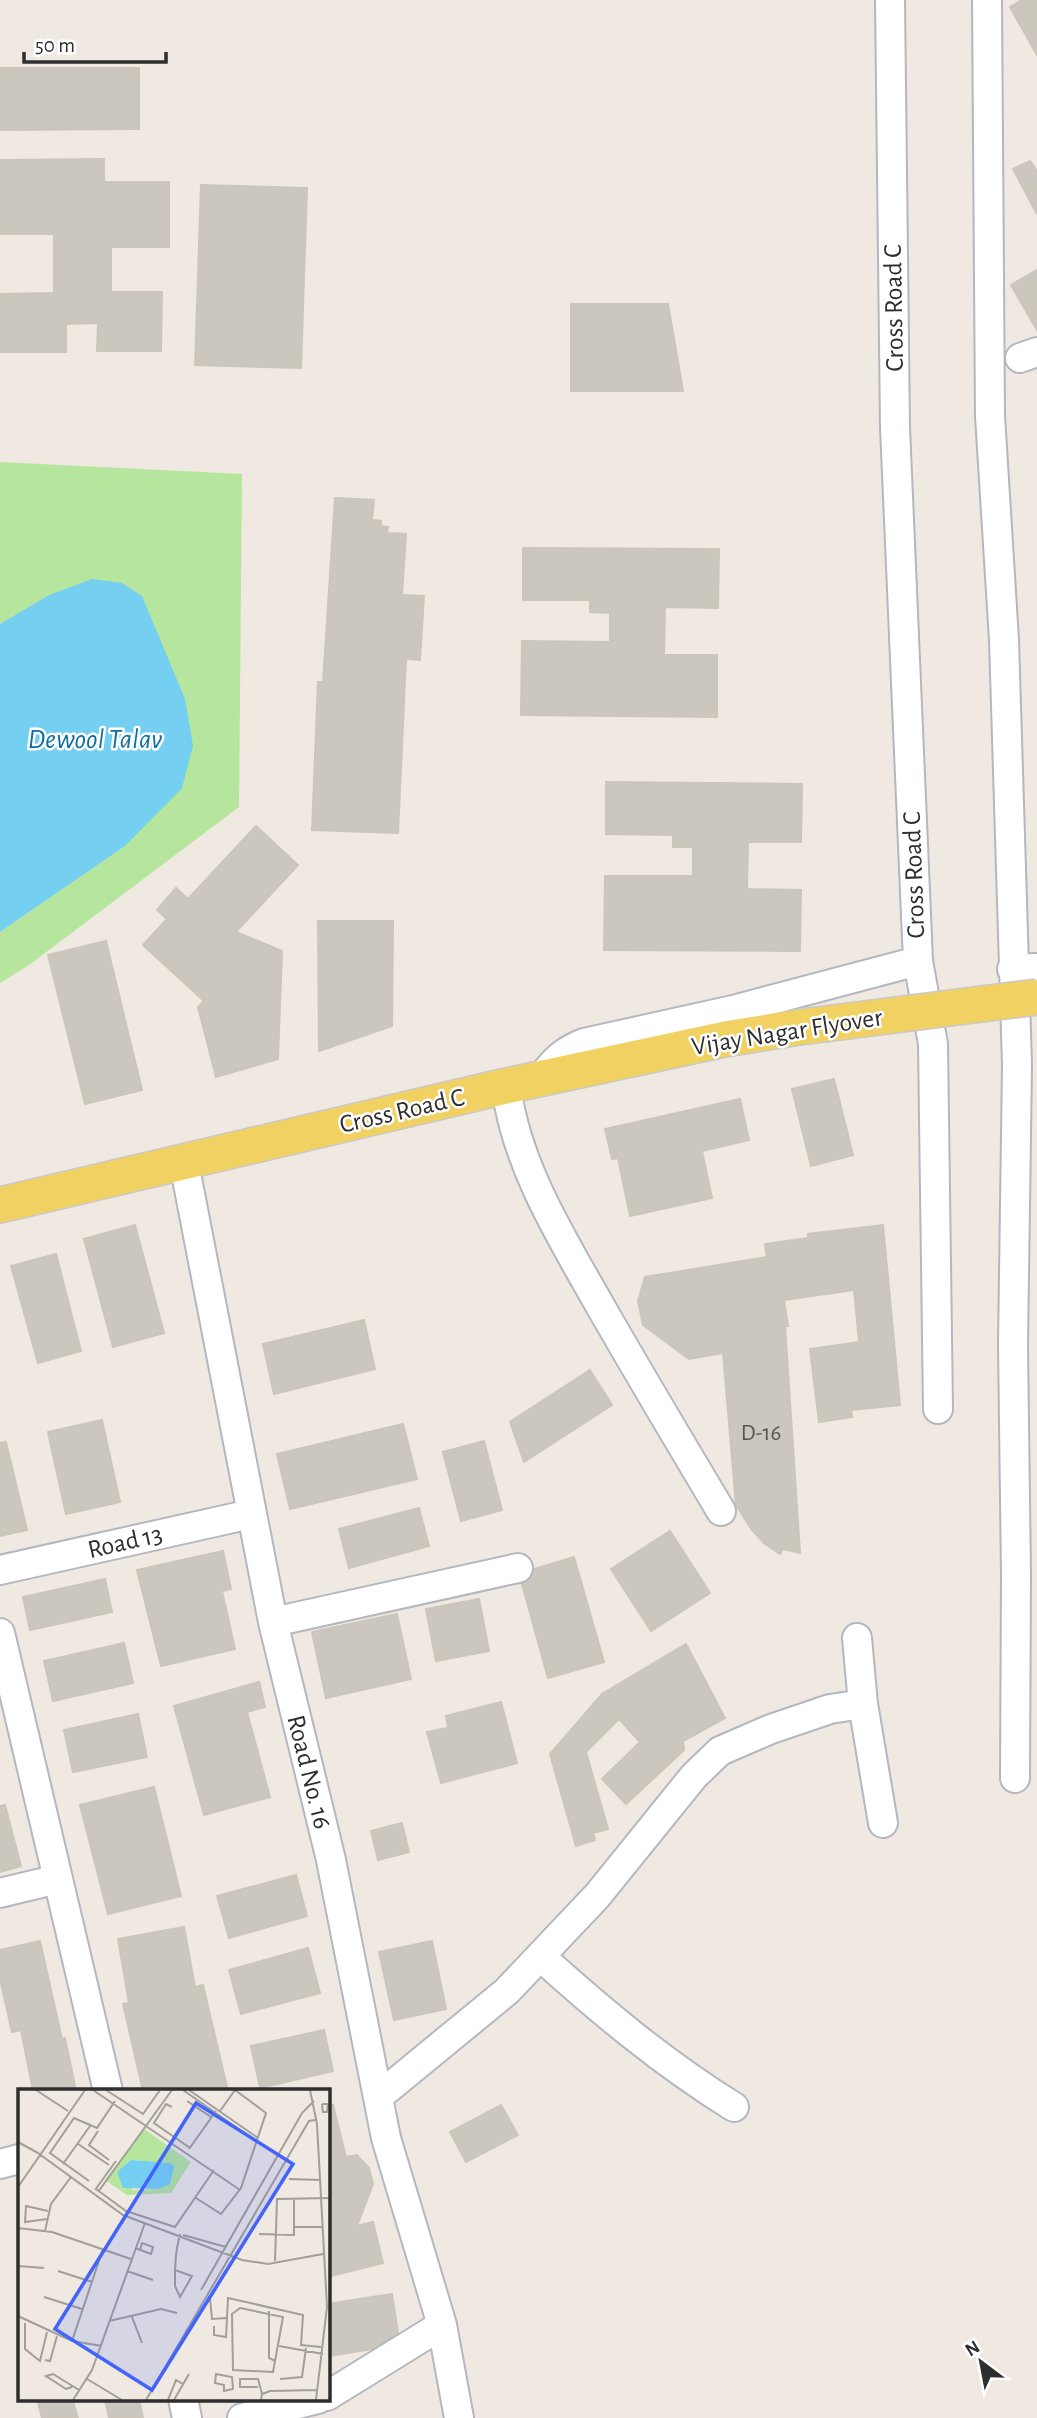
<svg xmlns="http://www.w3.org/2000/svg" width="1037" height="2418" font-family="'Alegreya Sans',sans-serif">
<rect width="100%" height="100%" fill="#efe9e1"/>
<path fill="#b6e59e" d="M0,462L242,474L239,807L29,965L0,983V932L125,846L49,595L0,624Z"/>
<path fill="#75cff0" d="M92,579L122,583L142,596L185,699L193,746L182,788L125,846L0,932V624L49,595Z"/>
<path fill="#cbc7bf" stroke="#cbc5ba" stroke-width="2" d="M1022,0H1037V55L1010,7Z
M0,68H139V129L0,130Z
M104,159V182H169V247H111V292H162L161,351H97L98,323L66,324V352H0V294L54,293V234H0V160Z
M1030,161L1037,171V214L1013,169Z
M201,185L307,188L301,368L195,365Z
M1037,270V330L1011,285Z
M571,304H668L683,391H571Z
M335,498L374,500L372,520L381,521V526L388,527L387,533L406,534L402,595L424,596L420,660L406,659L398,833L312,830L318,682H323Z
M523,548L719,549L718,608L665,607L664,655H717V717L521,715L522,641L610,642V613L590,612V600H523Z
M606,782L802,784L801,842H748L747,889L801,890L800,951L604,950L605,876H693V847H673V835L606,834Z
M256,826L298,865L236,932L282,951L278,1059L216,1077L198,1007L204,1001L143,945L167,919L157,910L176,888L188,899Z
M318,921H393L392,1026L319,1051Z
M106,941L142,1090L85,1104L48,955Z
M834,1079L853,1155L811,1166L792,1089Z
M740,1099L749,1140L702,1151L712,1198L630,1216L618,1158L612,1159L605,1129Z
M135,1225L164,1333L113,1347L84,1239Z
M883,1225L900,1405L851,1410L852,1417L819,1422L810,1349L859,1342L854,1290L784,1300L788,1326H785L800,1553L783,1549L780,1554L764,1543L751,1529L736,1505L723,1353L689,1359L643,1325L638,1301L645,1277L767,1257L765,1244L808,1238V1234Z
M56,1254L81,1351L38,1363L11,1266Z
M364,1320L375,1369L274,1394L263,1344Z
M590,1370L612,1405L524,1462L510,1422Z
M102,1420L120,1502L66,1514L48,1432Z
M403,1424L417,1479L290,1509L277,1454Z
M484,1441L502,1510L461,1521L443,1452Z
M6,1442L27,1530L0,1536V1443Z
M419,1508L429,1546L349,1568L339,1529Z
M670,1531L710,1593L651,1631L611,1569Z
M223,1551L231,1589L222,1591L235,1649L161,1666L137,1570Z
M574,1557L604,1662L548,1678L522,1584L530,1580L534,1569Z
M105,1579L112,1612L30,1630L23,1597Z
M479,1599L489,1651L436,1661L426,1609Z
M397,1614L411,1679L326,1698L312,1632Z
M124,1643L133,1683L53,1701L44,1661Z
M686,1644L725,1718L683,1741L684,1750L626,1804L602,1779L640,1742L619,1719L586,1752L608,1829L593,1833L595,1840L576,1846L550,1754L602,1694Z
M259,1682L265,1707L247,1712L270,1797L204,1815L174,1706Z
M501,1702L517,1763L441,1783L427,1732L448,1728L446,1716Z
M138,1714L147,1757L73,1772L64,1730Z
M154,1787L181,1896L108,1914L80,1805Z
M5,1805L21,1866L0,1872V1806Z
M402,1823L409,1852L378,1860L371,1831Z
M296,1875L307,1916L229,1938L217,1896Z
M184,1927L195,1987L203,1985L228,2091H143L123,2004L129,2003L118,1939Z
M40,1941L62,2039L65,2038L76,2091H33L21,2030L12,2032L0,1979V1950Z
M432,1941L446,2009L394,2020L379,1952Z
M308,1948L320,1993L241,2014L229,1970Z
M324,2030L333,2071L260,2088L251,2046Z
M333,2105L346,2157L357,2155L369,2168L373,2184L357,2226L373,2222L383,2263L327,2277V2106Z
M501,2105L518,2135L466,2162L450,2132Z
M392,2294L398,2333L372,2349L329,2356L327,2304Z
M37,2399H72L78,2418H42Z
M105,2399H139L143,2418H109Z"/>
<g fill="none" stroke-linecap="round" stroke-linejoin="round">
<defs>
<path id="minor" d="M890,0L895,427L918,961L933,1044L938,1409
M987,0L990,416L1004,640L1017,1065L1013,1345L1016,1575L1015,1778
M1020,358L1037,352
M1012,969L1037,968
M540,1079C554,1061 563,1051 584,1043L733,1010L918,961
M506,1086C516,1166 563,1240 602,1309C641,1377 681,1444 721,1511
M184,1163L273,1622L331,1860L386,2138L442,2325L459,2418
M0,1570L251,1514
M273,1622L518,1568
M0,1633L108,2091
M857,1638L863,1704L883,1823
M0,1893L58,1879
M540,1956C601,2011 663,2063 734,2107
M378,2097L507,1991L597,1896L694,1776L720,1751L771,1729L830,1709L863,1704
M0,2164L19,2159
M327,2396L442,2325
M183,2399L187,2418
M242,2418L318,2399"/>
<path id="major" d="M0,1205L506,1086L725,1039L793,1028"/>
</defs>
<use href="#minor" stroke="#b4b7c1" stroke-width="32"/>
<use href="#major" stroke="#c9c9c9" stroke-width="38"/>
<use href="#minor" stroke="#fff" stroke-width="28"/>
<use href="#major" stroke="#f2d163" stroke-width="35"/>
<defs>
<path id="major-bridge" d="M793,1028L1037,997"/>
</defs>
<use href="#major-bridge" stroke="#c9c9c9" stroke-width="38" stroke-linecap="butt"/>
<use href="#major-bridge" stroke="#f2d163" stroke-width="35"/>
</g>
<g text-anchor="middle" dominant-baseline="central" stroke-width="5" stroke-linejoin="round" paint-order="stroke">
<g font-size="23" fill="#555452">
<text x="761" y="1433">D-16</text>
</g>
<g font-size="26" fill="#2e2e2e" stroke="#fff">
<text transform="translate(894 308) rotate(-91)">Cross Road C</text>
<text transform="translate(914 875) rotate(-92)">Cross Road C</text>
<text transform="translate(787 1032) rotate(-9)">Vijay Nagar Flyover</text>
<text transform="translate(402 1111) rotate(-13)">Cross Road C</text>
<text transform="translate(125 1542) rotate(-13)">Road 13</text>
<text transform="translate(309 1772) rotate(76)">Road No. 16</text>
</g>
<g font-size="28" font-style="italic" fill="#0d6fa3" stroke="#fff">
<text x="95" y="740">Dewool Talav</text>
</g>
</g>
<g transform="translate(18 2089)">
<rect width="312" height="312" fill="#efe9e1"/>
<path d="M126,40L173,73L153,104L109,106L87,91ZM113,71L153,74L140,100L114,101Z" fill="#b6e59e" fill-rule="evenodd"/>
<path d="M113,71L153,74L156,78L152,95L140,100L105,99L99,83Z" fill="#75cff0"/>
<path fill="none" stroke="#a29e99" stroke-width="2" d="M18,1L50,22M75,1L222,101M88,1L125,25L142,1M165,1L239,53M171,1L240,49M292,1L299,35L309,218L298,311M169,12L193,28M310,15L309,23H305L304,16L305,15H310L312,16M154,18L148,15L136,34L172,59M202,22L217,1M80,42L71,56L91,71M0,53L20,64M60,55L91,76M171,60L198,22M20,64L105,126L224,171L250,175L305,165M45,75L72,37M271,90L303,91M71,92L32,64L56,29L79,39L97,12M0,98L67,1M78,100L108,122L157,138L196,81M77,101L98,72M80,103L154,1M178,109L203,125L223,99L248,24L217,1M276,109V138H304M29,130L7,133L8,117L30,122M0,139L34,143L113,170M27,142L33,115L53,88M241,145L276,146V138M165,146L208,158M117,159L133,165L135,158L124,154L122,161M257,172L259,110L312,109M0,177L26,179M157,181L174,187L162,208L157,197V181L158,166L159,159L162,145M40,182L74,193M109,182L135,191M183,201L284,24L296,12M26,208L64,220M192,209L194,230L208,229M222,219L265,228L255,283L215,281L214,225ZM251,222V269L257,272M0,227L54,252L84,257M114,228L124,254M91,232L143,220L159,224M7,234V260L22,272L29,243M196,237V246L208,248L210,209L285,226L283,256L303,258M54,252L85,160M261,257L305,265M27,271L32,272L39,247M198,285L214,288L215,300L206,302V296L197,294ZM69,290L104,311M262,290L284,288L288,259M54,298L48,300L28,287L35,285L61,301M240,298H222V290H240L244,305M55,311L74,281L127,134M128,311L291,32L297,31M150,311L158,291L165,295M156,311L171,285M243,311L244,305L252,302L300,301"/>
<path fill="#4264fb" fill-opacity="0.15" stroke="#4264fb" stroke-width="3.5" d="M178,14L275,75L134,301L37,240Z"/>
<rect width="312" height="312" fill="none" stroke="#2e2e2e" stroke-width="3.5"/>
</g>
<g transform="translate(981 2362) rotate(328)" stroke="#ffffff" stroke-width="5" paint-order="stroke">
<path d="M0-5L12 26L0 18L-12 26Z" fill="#2e2e2e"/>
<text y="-10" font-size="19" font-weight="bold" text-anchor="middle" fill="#2e2e2e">N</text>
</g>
<path d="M24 52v10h142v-10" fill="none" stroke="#2e2e2e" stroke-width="3.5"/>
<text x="35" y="52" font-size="21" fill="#2e2e2e" stroke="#ffffff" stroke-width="5" paint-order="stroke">50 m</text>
</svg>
